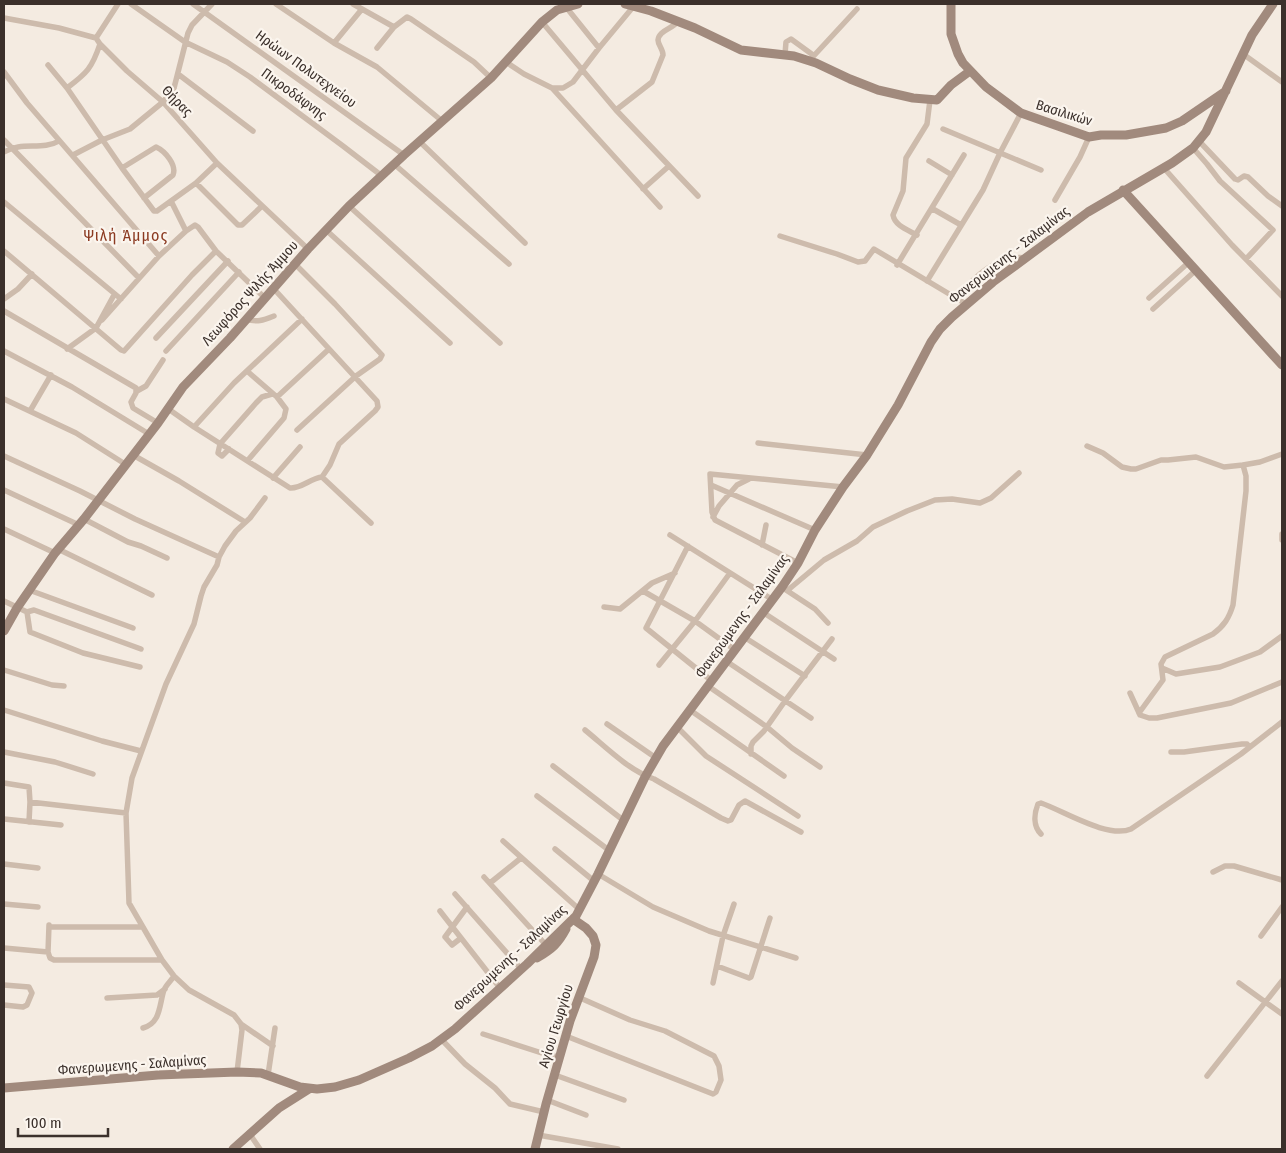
<svg xmlns="http://www.w3.org/2000/svg" width="1286" height="1153" font-family="'Fira Sans Condensed',sans-serif">
<rect width="100%" height="100%" fill="#f4ebe1"/>
<g fill="none" stroke-linecap="round" stroke-linejoin="round">
<path stroke="#cdbbac" stroke-width="5.5" d="M131,4L185,42L227,62L250,77L343,146L382,176
M193,4L404,155
M276,4L334,43L377,67L442,121
M353,4L394,27L407,17L411,19L474,62L491,78
M566,7L599,48
M4,18L59,28L96,38L100,44L127,71L163,102L217,163L308,249
M542,22L616,110L698,196
M96,38L118,4
M334,43L362,9
M377,48L394,27
M785,54L786,42L791,39L813,55
M1243,54L1282,82
M809,61L857,9
M506,62L524,74L552,88L660,207
M48,65L67,88L122,168L154,211H157L196,183L217,163
M4,72L27,103L159,256
M178,74L253,131
M67,88C87,73 92,68 100,44
M552,88H563L573,82L599,48L633,7
M616,110L652,82L663,55C663,49 658,45 658,40C659,30 673,29 678,21
M943,129L1041,170
M4,140L139,278
M419,141L525,243
M1199,141L1235,179L1238,180L1244,176L1248,177L1268,196L1282,206
M1193,148L1207,164L1220,181L1273,230L1246,259
M4,152C22,141 42,151 59,141
M73,155L102,140L130,129L163,102L174,88L188,33L192,25L212,4
M929,161L952,175
M394,164L509,264
M1163,167L1232,245L1282,296
M122,168L156,147C165,151 177,165 173,175L144,198
M196,183L238,225H242L262,206
M643,189L669,166
M1055,200L1080,157L1089,137
M171,201L186,231
M4,202L121,299
M349,206L500,343
M933,209L961,225
M326,230L450,343
M917,235C908,230 895,226 893,215L903,191L906,158L927,124L930,100
M780,236L837,254L858,262L865,261L874,249L966,304
M4,251L121,350L124,351L192,275L216,251
M295,264L335,304L382,355L380,359L356,376L297,430
M897,265L964,155
M927,281L983,190L1000,153L1021,113
M274,289L377,401L378,407L375,411L339,444L330,465L322,477
M1149,298L1188,263
M4,299L18,289L32,274
M956,299C973,278 997,254 1026,258
M1153,309L1195,271
M4,311L136,388V393L131,402L133,408L158,423
M246,319C257,323 264,320 274,316
M102,320L159,256L186,231L195,225L198,227L216,251L265,298
M156,338L228,261
M67,349L96,328L114,295
M4,351L72,387L149,434
M166,351L239,272
M247,371L277,397L286,409L284,418L248,460
M137,391L146,386L163,360
M277,397L329,349
M4,399L76,433L125,464
M167,408L194,427L290,488C301,489 311,478 322,477L371,523
M30,411L51,375
M194,427L234,383L302,319
M758,443L867,455
M1087,446L1103,453L1122,467L1131,469H1136L1161,460H1168L1196,457L1224,467L1243,465
M229,449L222,456L218,453L220,444L256,403L262,397L272,394
M133,455L179,481L245,522
M4,456L80,491L135,519L219,557
M273,478L300,447
M711,485L815,530
M4,490L79,525
M265,498L250,518L236,531L225,546L219,557L217,565L204,587L201,596L194,624L166,684L132,778L126,813L129,903L162,960L174,976L189,990L234,1015L241,1024L273,1046
M713,517L719,506L737,485L749,479
M84,519L128,542L141,546L167,558
M4,529L55,553
M670,535L773,600
M1282,540V534
M762,545L766,525
M688,546L646,628L712,681
M58,549L152,595
M798,563L715,520L712,512L710,474L843,487
M29,590L133,628
M786,590L815,609L828,623
M788,590L824,560L857,541L873,527L907,511L935,500L952,499L980,503L991,498L1019,473
M643,591L695,621L735,650
M4,601L27,612L30,632L83,653L140,667
M604,607L620,609L652,583L675,573
M27,612L34,610L141,649
M764,613L834,659
M744,637L805,676
M726,661L811,718
M659,665L695,621L730,573
M1162,668L1176,674L1220,667L1260,652L1282,636
M4,670L52,685L64,686
M708,686L767,727L792,748L820,767
M1130,693L1140,715L1149,718H1157L1231,703L1282,682
M4,710L102,741L141,751
M690,710L784,776
M1139,713L1163,680L1161,664L1165,657L1213,634C1224,626 1229,618 1233,605L1246,491V476L1243,465L1260,462L1282,454
M607,724L656,758
M677,727L706,756L798,816
M585,730C606,747 628,770 654,779L721,818L728,821L731,820L739,805L745,801L801,832
M4,752L55,762L93,774
M1171,752H1184L1242,744H1247L1249,747
M751,754V746L753,742L764,731L785,701L832,639
M553,766L623,820
M4,783L29,787L30,802
M537,796L610,851
M4,819L61,825
M29,822L30,802L126,813
M1041,834C1033,826 1034,814 1038,804L1041,803C1064,811 1108,839 1131,829L1241,754L1282,722
M503,841L580,910
M555,849L594,881
M4,864L38,868
M1213,872L1225,866H1234L1282,880
M598,874L653,907L709,931L796,958
M484,877L546,945
M490,883L521,858
M455,894L521,969
M4,904L38,907
M440,911L500,988
M49,927H142
M1261,936L1282,907
M461,938L452,945L445,937L467,907
M4,948L48,952L50,958L54,960H162
M48,952L49,925
M717,966L749,978L751,977L770,918
M713,983L723,936L734,904
M1239,983L1282,1014
M4,985L29,987L32,993L27,1005L23,1007L4,1005
M107,998L157,995L165,989
M143,1028C161,1023 159,1005 164,990C166,985 171,981 174,976
M483,1034L548,1055L560,1057
M566,1036L713,1094L716,1092L721,1080L719,1066L714,1056L665,1031L630,1020L578,997
M442,1040L465,1064L495,1088L510,1104L544,1112
M237,1072L242,1030L241,1024
M268,1075L275,1028
M555,1075L624,1100
M1207,1076L1282,981
M547,1100L586,1115
M249,1133L260,1149
M538,1135L618,1149"/>
<path stroke="#a18a7d" stroke-width="9" d="M625,4L651,11L695,28L741,50L794,56L816,63L850,79L878,90L913,98L937,100L951,85L970,71
M951,4V34L958,54L963,63L986,87L1021,113L1089,137L1101,135H1126L1166,128L1182,121L1226,91
M1123,190L1282,365
M4,631L17,608L55,553L84,519L158,423L183,387L230,338L308,249L349,206L404,155L491,78L542,22L557,10L578,4
M537,958C552,949 558,944 566,929
M4,1088L158,1075L237,1072L261,1073L300,1087L317,1089L335,1087L359,1080L409,1058L432,1046L455,1029L527,964L576,916L598,874L645,777L663,746L782,587L798,563L815,530L843,487L867,455L898,405L931,342L940,329L952,317L993,282L1088,212L1172,163L1193,148L1206,132L1252,35L1273,4
M233,1149L279,1108L309,1089
M535,1149L546,1104L570,1021L594,957L596,945L593,936L586,928L573,919"/>
</g>
<g text-anchor="middle" dominant-baseline="central" stroke-width="4.5" stroke-linejoin="round" paint-order="stroke">
<g font-size="14" fill="#3b302b" stroke="#fbf5ee">
<text transform="translate(306 69) rotate(36)">Ηρώων Πολυτεχνείου</text>
<text transform="translate(294 94) rotate(36)">Πικροδάφνης</text>
<text transform="translate(177 101) rotate(46)">Θήρας</text>
<text transform="translate(1064 113) rotate(17)">Βασιλικών</text>
<text transform="translate(1009 255) rotate(-38)">Φανερωμενης - Σαλαμίνας</text>
<text transform="translate(250 293) rotate(-48)">Λεωφόρος Ψιλής Άμμου</text>
<text transform="translate(742 616) rotate(-54)">Φανερωμενης - Σαλαμίνας</text>
<text transform="translate(510 958) rotate(-43)">Φανερωμενης - Σαλαμίνας</text>
<text transform="translate(556 1026) rotate(-73)">Αγίου Γεωργίου</text>
<text transform="translate(132 1065) rotate(-4)">Φανερωμενης - Σαλαμίνας</text>
</g>
<g font-size="16" letter-spacing="1" fill="#8c3b22" stroke="#fbf5ee">
<text x="126" y="235">Ψιλή Άμμος</text>
</g>
</g>
<rect width="1286" height="1153" fill="none" stroke="#3b302b" stroke-width="10"/>
<path d="M18 1128v8h90v-8" fill="none" stroke="#3b302b" stroke-width="2.5"/>
<text x="25" y="1128" font-size="15" fill="#3b302b" stroke="#fbf5ee" stroke-width="4" paint-order="stroke">100 m</text>
</svg>
